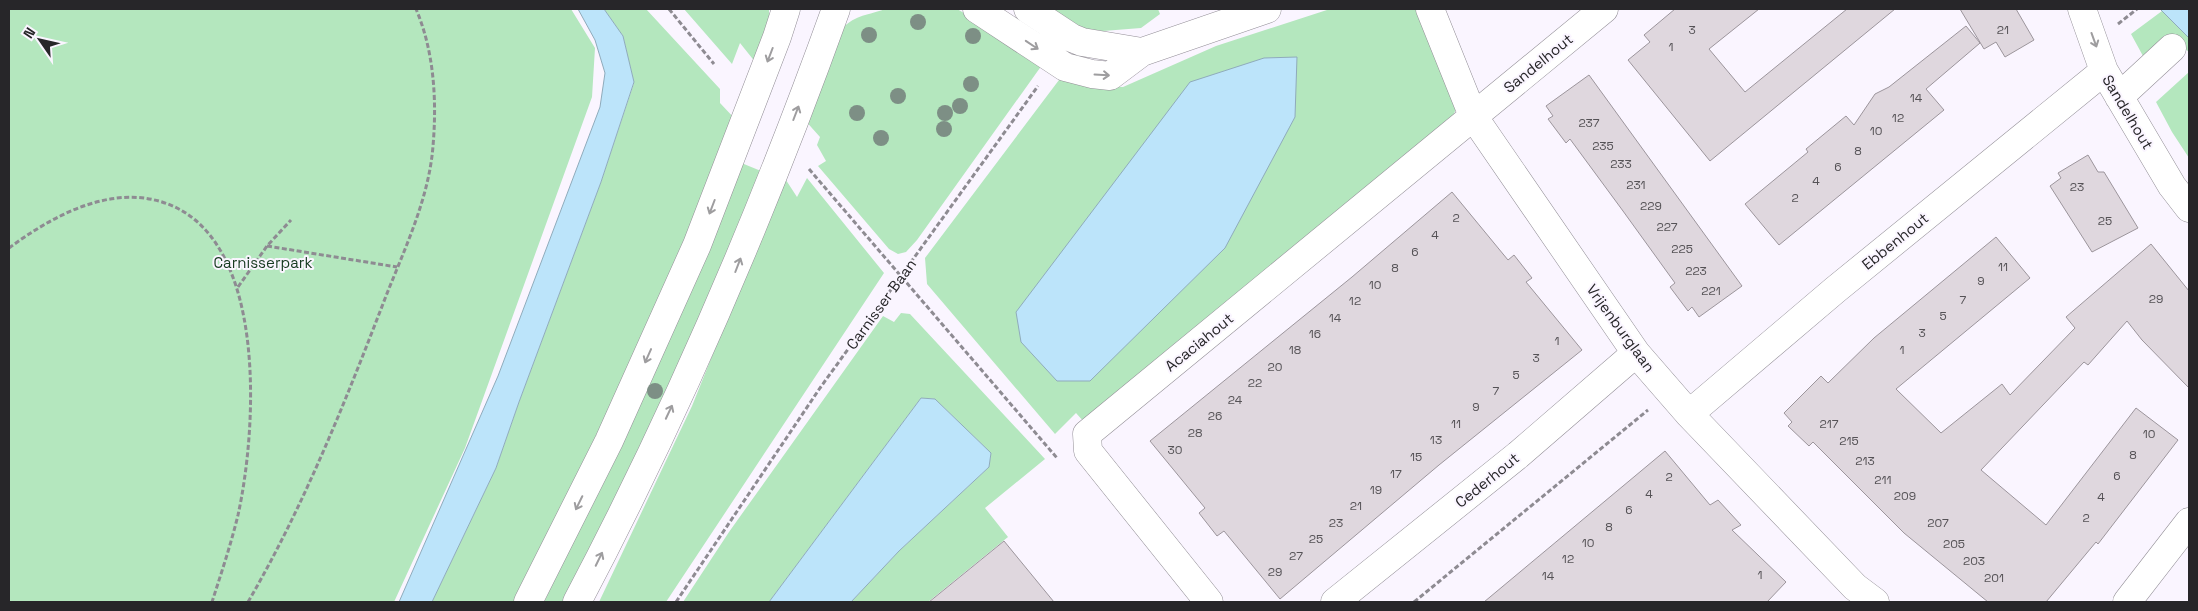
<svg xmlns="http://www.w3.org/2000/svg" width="2198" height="611" font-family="'Space Grotesk',sans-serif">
<rect width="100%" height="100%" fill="#faf5ff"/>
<path fill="#b4e7be" d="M9,9H571L595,48L592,97L465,448L394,602H9Z
M604,9H646L720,89V103L736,120L616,404L519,602H432L496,468L519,402L601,182L634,83L623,36Z
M684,9H769V21L756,63L740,43L732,64Z
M885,9H957L1002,35L1042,65L917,240L906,252L898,254L889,249L818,166L826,161L817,145L820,137L803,118L838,32C856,14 863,17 885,9Z
M1044,9H1158L1160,14L1141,28L1103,31L1075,28Z
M1330,9H1416L1458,102L1453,117L1084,422L1076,413L1055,434L927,284L925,258L1062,76L1085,86L1123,87L1216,46Z
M2162,11L2189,38V52L2168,36L2143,56L2131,34Z
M2189,72V158L2172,132L2156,102Z
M739,162L761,171L676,377L568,602H544L588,510Z
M784,177L797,197L807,178L884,273L666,602H599L692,406Z
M901,313L910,314L1045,459L985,508L1008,537L928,602H851L899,551L989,467L991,453L935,399L921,398L769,602H683L729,532L883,316L894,322Z"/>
<path fill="#bce4fa" stroke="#8fabbb" d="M578,9H604L623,36L634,82L601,182L519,402L496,468L432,602H399L498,376L600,107L605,73L595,40Z
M2160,9H2189V38Z
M1297,57L1295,117L1225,248L1090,381H1057L1021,342L1016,312L1190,82L1264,58Z
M921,398L935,399L991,453L989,467L899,551L851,602H769Z"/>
<path fill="#dfd7de" stroke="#9c959c" d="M1675,9H1759L1709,49L1745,92L1847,9H1895L1710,161L1628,60L1650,42L1644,35Z
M1960,9H2016L2034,40L2005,57L1996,42L1984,49Z
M1966,26L1980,43L1926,89L1944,110L1779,245L1745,204L1808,152L1806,149L1846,116L1854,125L1875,94L1889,87Z
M1589,75L1742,286L1699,317L1692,307L1688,311L1670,287L1675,283L1623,211L1570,139L1566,143L1548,119L1553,116L1546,106Z
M2088,155L2098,172H2104L2138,228L2092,252L2050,186L2061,178L2058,173Z
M1452,192L1508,260L1514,255L1532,278L1526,282L1582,350L1439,465L1280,599L1224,531L1217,536L1199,513L1205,508L1150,441L1352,277Z
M1996,237L2030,278L1896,389L1941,433L2002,384L2010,395L2075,328L2066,317L2151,244L2189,291V388L2142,340L2127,321L2088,365L2084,362L1981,470L2046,525L2136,408L2178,440L2098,544L2096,542L2046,602H1988L1904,533L1813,442L1809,446L1788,426L1792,422L1784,413L1821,376L1828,383L1874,338Z
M1665,451L1710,505L1718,500L1741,525L1732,530L1786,582L1767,602H1484Z
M1004,541L1054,602H929Z"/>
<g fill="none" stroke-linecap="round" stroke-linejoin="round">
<defs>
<path id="minor" d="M977,9L1065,67L1092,74L1110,76L1142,52L1267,9
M1028,9L1072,38L1082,42L1142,52
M1430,9L1473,116L1636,353L1689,414L1855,587L1875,602
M2082,9L2104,71L2172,186L2189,208
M2119,97L2172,48
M1689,414L1835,290L2104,71
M1209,602L1088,451L1087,434L1604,9
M1335,602L1518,455L1636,353
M2127,602L2189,522"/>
<path id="major" d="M528,602L609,441L697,245L777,37L786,9
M577,602C678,411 763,212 836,9"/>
</defs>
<use href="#minor" stroke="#938f97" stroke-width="29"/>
<use href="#major" stroke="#938f97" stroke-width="29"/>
<path stroke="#8e8b92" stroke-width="3" stroke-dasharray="5 2.5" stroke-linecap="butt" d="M669,9L714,64
M2118,24L2137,9
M809,169L1057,458
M267,246L397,267
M9,248C51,217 108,185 162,202C269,235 257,429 238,515C231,544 221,574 212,602
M238,287L267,246L291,220
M248,602C304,506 346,400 386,296C405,248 429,198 433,146C437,100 434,51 416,9
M676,602L820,388L1038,86
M1414,602L1648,410"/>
<use href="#minor" stroke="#fff" stroke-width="28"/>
<use href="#major" stroke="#fff" stroke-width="28"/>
</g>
<g fill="#7d8f85">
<circle cx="918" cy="22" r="8"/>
<circle cx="869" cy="35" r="8"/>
<circle cx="973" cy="36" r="8"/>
<circle cx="971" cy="84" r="8"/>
<circle cx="898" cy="96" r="8"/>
<circle cx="960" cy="106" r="8"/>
<circle cx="857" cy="113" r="8"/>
<circle cx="945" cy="113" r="8"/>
<circle cx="944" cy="129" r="8"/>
<circle cx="881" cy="138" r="8"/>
<circle cx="655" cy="391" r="8"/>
</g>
<defs><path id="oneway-shaft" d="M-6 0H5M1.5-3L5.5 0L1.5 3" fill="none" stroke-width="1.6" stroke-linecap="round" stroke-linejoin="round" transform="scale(1.25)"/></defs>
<g stroke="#9e9d9f">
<use href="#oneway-shaft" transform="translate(2094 40) rotate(70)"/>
<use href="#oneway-shaft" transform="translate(1032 45) rotate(34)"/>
<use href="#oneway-shaft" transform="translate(770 55) rotate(111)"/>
<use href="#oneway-shaft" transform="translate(1102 75) rotate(3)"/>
<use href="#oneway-shaft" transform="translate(796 113) rotate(-69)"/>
<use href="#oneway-shaft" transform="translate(712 207) rotate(111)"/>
<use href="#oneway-shaft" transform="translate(738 265) rotate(-69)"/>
<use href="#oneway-shaft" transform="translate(648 356) rotate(114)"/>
<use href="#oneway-shaft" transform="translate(669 412) rotate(-65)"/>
<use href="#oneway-shaft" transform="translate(579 503) rotate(116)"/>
<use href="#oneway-shaft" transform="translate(599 559) rotate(-64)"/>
</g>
<g text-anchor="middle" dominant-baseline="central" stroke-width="4" stroke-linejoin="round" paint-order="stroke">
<g font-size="12" fill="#555256">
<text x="1692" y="30">3</text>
<text x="2003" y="30">21</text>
<text x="1671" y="47">1</text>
<text x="1916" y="98">14</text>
<text x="1898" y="118">12</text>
<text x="1589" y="123">237</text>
<text x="1876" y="131">10</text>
<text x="1603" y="146">235</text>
<text x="1858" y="151">8</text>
<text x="1621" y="164">233</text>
<text x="1838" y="167">6</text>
<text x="1816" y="181">4</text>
<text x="1636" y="185">231</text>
<text x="2077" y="187">23</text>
<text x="1795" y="198">2</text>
<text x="1651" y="206">229</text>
<text x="1456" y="218">2</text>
<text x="2105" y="221">25</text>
<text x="1667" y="227">227</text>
<text x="1435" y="235">4</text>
<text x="1682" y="249">225</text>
<text x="1415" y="252">6</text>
<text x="2003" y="267">11</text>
<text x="1395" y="268">8</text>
<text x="1696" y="271">223</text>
<text x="1981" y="281">9</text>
<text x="1375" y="285">10</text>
<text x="1711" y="291">221</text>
<text x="2156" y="299">29</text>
<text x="1963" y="300">7</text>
<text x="1355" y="301">12</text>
<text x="1943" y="316">5</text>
<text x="1335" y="318">14</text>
<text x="1922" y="333">3</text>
<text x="1315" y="334">16</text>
<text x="1557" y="341">1</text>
<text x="1295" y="350">18</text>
<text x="1902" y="350">1</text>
<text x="1536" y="358">3</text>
<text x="1275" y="367">20</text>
<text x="1516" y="375">5</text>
<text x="1255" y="383">22</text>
<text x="1496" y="391">7</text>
<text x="1235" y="400">24</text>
<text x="1476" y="407">9</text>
<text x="1215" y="416">26</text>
<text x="1456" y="424">11</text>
<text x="1829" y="424">217</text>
<text x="1195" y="433">28</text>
<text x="2149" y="434">10</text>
<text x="1436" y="440">13</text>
<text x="1849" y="441">215</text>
<text x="1175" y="450">30</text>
<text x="2133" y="455">8</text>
<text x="1416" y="457">15</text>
<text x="1865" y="461">213</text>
<text x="1396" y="474">17</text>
<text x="2117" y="476">6</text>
<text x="1669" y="477">2</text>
<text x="1883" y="480">211</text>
<text x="1376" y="490">19</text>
<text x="1649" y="494">4</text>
<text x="1905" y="496">209</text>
<text x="2101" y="497">4</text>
<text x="1356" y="506">21</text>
<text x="1629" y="510">6</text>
<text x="2086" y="518">2</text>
<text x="1336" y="523">23</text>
<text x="1938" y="523">207</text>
<text x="1609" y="527">8</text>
<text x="1316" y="539">25</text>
<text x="1588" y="543">10</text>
<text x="1954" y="544">205</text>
<text x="1296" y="556">27</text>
<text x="1568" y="559">12</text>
<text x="1974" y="561">203</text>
<text x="1275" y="572">29</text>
<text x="1760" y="575">1</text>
<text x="1548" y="576">14</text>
<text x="1994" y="578">201</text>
</g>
<g font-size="15" fill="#272629" stroke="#faf5ff">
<text transform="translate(1538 63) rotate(-39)">Sandelhout</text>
<text transform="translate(2128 112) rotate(59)">Sandelhout</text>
<text transform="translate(1895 241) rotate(-39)">Ebbenhout</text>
<text transform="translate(881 304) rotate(-54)">Carnisser Baan</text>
<text transform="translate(1621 328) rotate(54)">Vrijenburglaan</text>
<text transform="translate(1199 342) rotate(-39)">Acaciahout</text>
<text transform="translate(1487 480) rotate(-39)">Cederhout</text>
</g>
<g font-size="15" fill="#173b21" stroke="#faf5ff">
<text x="263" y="262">Carnisserpark</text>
</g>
</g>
<rect width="2198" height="611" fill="none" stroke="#272629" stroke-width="20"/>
<g transform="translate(40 40) rotate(304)" stroke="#faf5ff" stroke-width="4" paint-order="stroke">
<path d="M0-4L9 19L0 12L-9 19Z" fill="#272629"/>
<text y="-8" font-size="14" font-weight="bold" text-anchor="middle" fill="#272629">N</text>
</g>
</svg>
